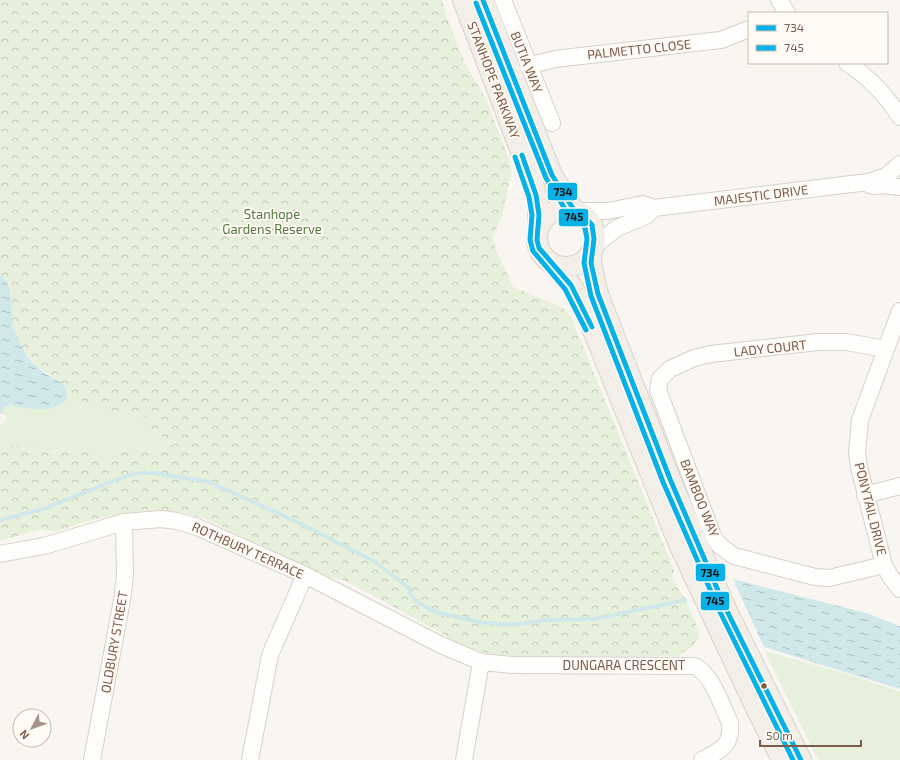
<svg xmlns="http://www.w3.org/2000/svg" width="900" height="760" font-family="'Exo 2',sans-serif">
<defs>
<pattern id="park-crowns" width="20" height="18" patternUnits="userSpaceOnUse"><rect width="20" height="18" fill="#e7f0db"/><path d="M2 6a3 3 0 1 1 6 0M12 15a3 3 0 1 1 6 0" fill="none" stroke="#c0c6b4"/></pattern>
<pattern id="water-ripples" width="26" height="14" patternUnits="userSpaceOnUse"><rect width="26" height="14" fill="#d0e8ea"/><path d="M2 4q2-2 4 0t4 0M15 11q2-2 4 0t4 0" fill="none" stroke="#aebfc0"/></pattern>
</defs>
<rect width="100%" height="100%" fill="#f9f5f0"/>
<path fill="#e7f0db" d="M65,385C85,408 126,414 155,419L163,437L177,444L162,450L157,449L149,452L133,448L122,450L104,461L93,457L90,453H72L57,450L47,454L42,453L0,485V425L6,421L7,416L2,414V410L7,405L17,406L68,393Z
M765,651L857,677L900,692V760H818Z"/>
<path fill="url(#park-crowns)" d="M0,0H442L446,15L465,64L486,99L511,164V175L502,216L493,237L496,250L513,287L563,308L571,317L674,570L672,578C677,583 678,590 683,595L699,631V637L692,647L677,656L519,657L486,653L458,644L440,632L344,580L327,577L205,519L180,512L160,510L128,513L87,521L56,532L41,529L0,541V441C9,449 21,444 32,446C38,447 39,453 45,453C56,454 62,446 72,453L81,448C91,450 93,460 104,461L122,450L133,448L149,452L157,449L162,450L177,443L154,433L150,428L151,422L154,419C130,415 99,413 78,398C70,393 66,385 58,380C36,366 21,356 14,328C9,309 16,289 0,274Z"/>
<path fill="url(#water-ripples)" d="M0,274C16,289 9,309 14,329C16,336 20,344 24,351C29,360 37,367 45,373C56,381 69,382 67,398C52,416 27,407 7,405L2,410V414H0Z
M733,579L866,613L900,626V689L764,647Z"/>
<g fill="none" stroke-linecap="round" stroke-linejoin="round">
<path stroke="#d0e8ea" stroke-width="4" d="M0,520L43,509L123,477L139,473H154L209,482L299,523L375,562L409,588L411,595L417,602L436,612L479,622L510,625L549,620L595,619L685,600"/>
<defs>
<path id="minor" d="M503,0L552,123
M779,0L787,13
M847,63C869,77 886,95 900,117
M528,66L555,59L721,40L749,29
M870,185L873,186L883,185L900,187
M576,211H608L643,204L654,208L868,182L886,176L900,164
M593,247L617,228L646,216L654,208
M900,311L860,420L857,452L859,467L884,565L890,576L900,589
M865,495L900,486
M0,554L44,546L124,522L161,519L177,521L197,527L305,575L441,645L481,662L513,665L695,666C713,676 721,704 730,723C732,747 720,750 702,760
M884,565L829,578L815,577L734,556L719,545L713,536L658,390L660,379L670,369L694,358L711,354L818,342H846L886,349
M92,760L122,600L125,576L124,522
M250,760L270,655L305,575
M464,760L481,662"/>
<path id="major" d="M463,0L533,183L538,205V229
M483,0L552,175L574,210
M537 238a29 29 0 1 1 58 0a29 29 0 1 1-58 0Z
M592,250L591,263L598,294L670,479L726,609L801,760
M552,263L571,285L584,308L678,542L753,702L782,760"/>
</defs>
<use href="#minor" stroke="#d7d1cb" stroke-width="18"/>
<use href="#major" stroke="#dad1cc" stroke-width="22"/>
<use href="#minor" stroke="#fefefd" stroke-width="16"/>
<use href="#major" stroke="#f3eee8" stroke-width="20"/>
<defs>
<path id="bus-1" d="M483,0L552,175L574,210L582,214L592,225L594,239L591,263L598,294L670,479L726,609L801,760
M522,155L536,195L539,215L537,240L539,248L571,285L592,327"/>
<path id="bus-2" d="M476,3L546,178L568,214L578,220L585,228L587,239L584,263L591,296L663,482L720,612L793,760
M515,157L529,197L532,215L530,240L533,251L565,289L586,330"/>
</defs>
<use href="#bus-1" stroke="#fffaf3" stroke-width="8"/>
<use href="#bus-2" stroke="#fffaf3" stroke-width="8"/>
<use href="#bus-1" stroke="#06b1e7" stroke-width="5"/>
<use href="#bus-2" stroke="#06b1e7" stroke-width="5"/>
</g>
<circle fill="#7a5c4d" stroke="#fffaf3" stroke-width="1.5" cx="764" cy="686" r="3.5"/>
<g text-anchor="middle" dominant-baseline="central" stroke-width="3.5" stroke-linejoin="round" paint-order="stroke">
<g font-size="13" fill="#7a5c4d" stroke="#fffaf3">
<text transform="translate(639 49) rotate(-6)">PALMETTO CLOSE</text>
<text transform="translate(527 62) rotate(68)">BUTIA WAY</text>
<text transform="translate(494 80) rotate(69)">STANHOPE PARKWAY</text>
<text transform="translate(761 195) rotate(-7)">MAJESTIC DRIVE</text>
<text transform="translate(770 348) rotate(-6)">LADY COURT</text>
<text transform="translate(700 498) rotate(68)">BAMBOO WAY</text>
<text transform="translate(871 509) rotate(76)">PONYTAIL DRIVE</text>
<text transform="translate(248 550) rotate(24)">ROTHBURY TERRACE</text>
<text transform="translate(114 642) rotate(-80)">OLDBURY STREET</text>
<text x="624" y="665">DUNGARA CRESCENT</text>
</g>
<g font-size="13" fill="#537a41" stroke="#fffaf3">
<text x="272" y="214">Stanhope<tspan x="272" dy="15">Gardens Reserve</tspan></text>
</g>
</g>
<g stroke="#fffaf3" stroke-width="1.5">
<rect x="547" y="182" width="31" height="19" rx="4" fill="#06b1e7"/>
<rect x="558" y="208" width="31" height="19" rx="4" fill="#06b1e7"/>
<rect x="695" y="563" width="31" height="19" rx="4" fill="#06b1e7"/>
<rect x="700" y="591" width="30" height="20" rx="4" fill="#06b1e7"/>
</g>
<g font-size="11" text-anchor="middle" font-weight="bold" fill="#111">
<text x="563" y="196">734</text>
<text x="574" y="221">745</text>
<text x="710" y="577">734</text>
<text x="715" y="605">745</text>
</g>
<rect x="748" y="12" width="140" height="52" fill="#fffaf3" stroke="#cabbb1"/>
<rect x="756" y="25" width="20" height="6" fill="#06b1e7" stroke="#cabbb1"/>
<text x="784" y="32" font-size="12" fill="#7a5c4d">734</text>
<rect x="756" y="45" width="20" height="6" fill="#06b1e7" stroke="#cabbb1"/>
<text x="784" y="52" font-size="12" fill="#7a5c4d">745</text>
<g transform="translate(32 728) rotate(229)"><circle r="19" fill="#fffaf3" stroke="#cabbb1"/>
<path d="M0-3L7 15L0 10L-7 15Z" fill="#a69286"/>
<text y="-6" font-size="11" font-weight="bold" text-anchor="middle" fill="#7a5c4d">N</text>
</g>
<path d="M760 740v6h101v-6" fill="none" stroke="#7a5c4d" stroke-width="2"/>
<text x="766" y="740" font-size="12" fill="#7a5c4d" stroke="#fffaf3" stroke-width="3" paint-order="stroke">50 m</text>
</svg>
